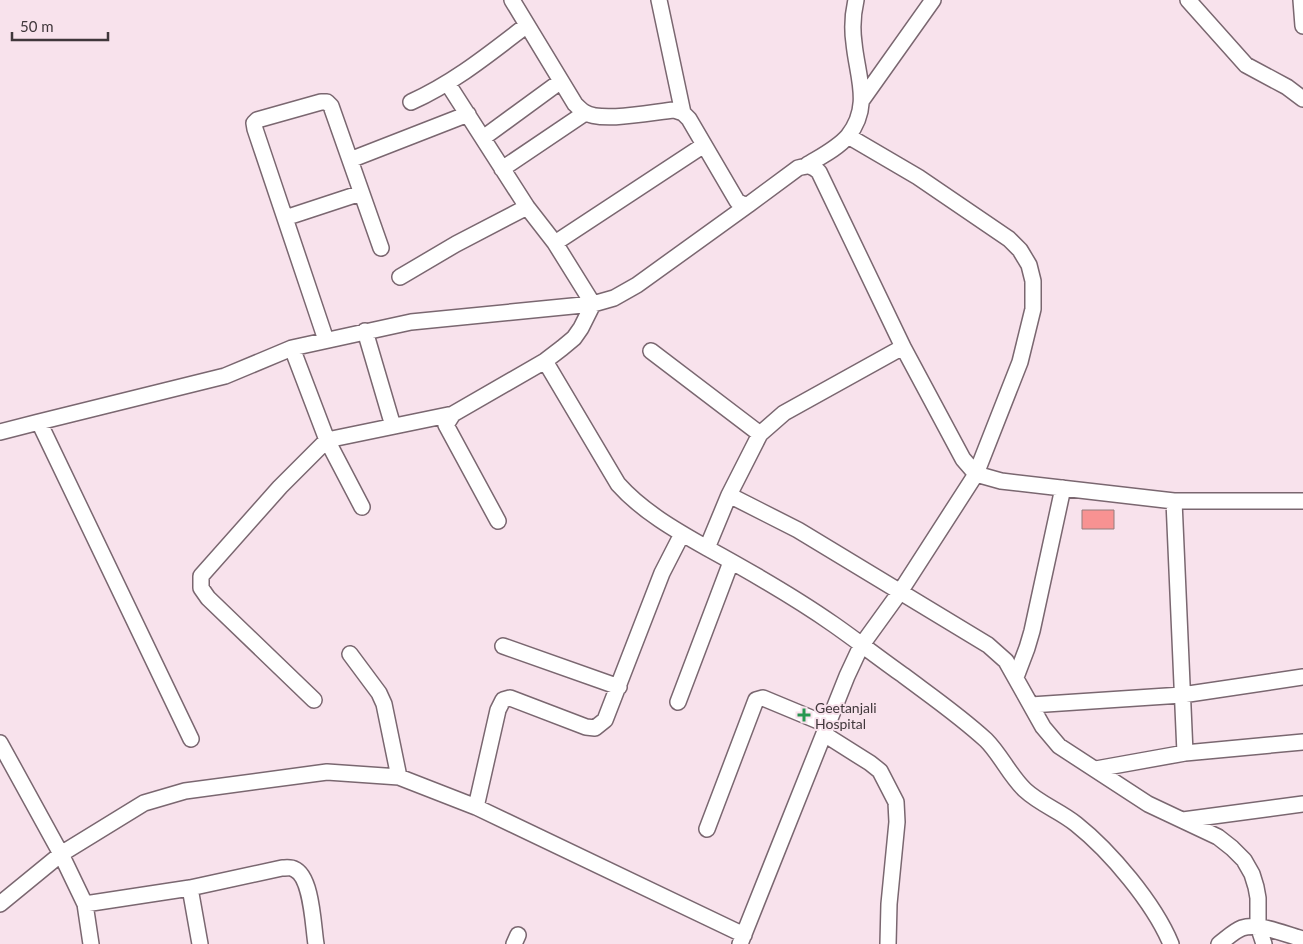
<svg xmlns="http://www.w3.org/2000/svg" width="1303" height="944" font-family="Lato,sans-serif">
<rect width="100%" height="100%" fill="#f8e2ec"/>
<path fill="#f89292" stroke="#937d7c" d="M1082,510H1114V529H1082Z"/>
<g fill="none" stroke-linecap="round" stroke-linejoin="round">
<defs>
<path id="minor" d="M512,0L575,104C578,107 581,110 584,112C600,123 653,112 674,110L683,113L689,119L737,201L742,204L748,205L798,168C808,165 812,165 819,172L903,347L963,459L976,474L1001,481L1174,501H1303
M659,0L683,113
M1188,0L1246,65L1287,87L1303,99
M1301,0L1303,26
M862,100L933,0
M411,102C455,82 489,54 527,25
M483,138L561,81
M350,160L468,114
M807,165C820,157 838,148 848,136C872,106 857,76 854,43C852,29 853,13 856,0
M502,169L585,113
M285,218L361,193
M555,243L704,145
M400,277L456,244L527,207
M365,331L393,426
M326,340L255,129L254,123L257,120L321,102H327L331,106L381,248
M292,348L327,440L362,507
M651,351L760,434
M545,361L618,484C642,511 675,530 707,548C749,571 793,596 833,624C856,640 879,658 903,675C931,696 960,716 986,740C1001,755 1010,776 1025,790C1040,804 1060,811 1076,824C1110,851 1154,903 1171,944
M453,414L446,425L498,521
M39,422L225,376L292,348L411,322L593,304L614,298L637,285L748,205
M0,432L39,422L191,739
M729,495L798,530L988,645L1006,661L1043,727L1059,746L1148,804L1218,837L1232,848L1244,860L1252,874L1256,887L1258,898V926L1264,944
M1174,501L1185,753
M707,548L729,495L760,434L784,413L903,347
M503,646L619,687
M350,654L379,693L384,704L399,777
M1016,677L1027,648L1032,631L1063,488
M314,700L208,598L201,588V576L280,487L327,440L453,414L545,361L562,348L574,338L581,328L593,304L555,243L527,207L448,84
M678,702L731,562
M1031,705L1182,695L1303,677
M824,734L870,763L880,771L896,802L897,822L889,904L888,944
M0,743L61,854L85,904L91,944
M1096,769L1185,753L1303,742
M476,807L498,710L503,700L510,698L586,727L595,728L605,720L662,573L682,534
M1183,820L1303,804
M707,829L756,700L763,698L828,725
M190,888L200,944
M0,904L61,854L144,803L185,791L327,772L399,777L476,807L744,935
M85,904L190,888L282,868C285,868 291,867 294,869C312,876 313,926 316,944
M514,944L518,935
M740,944L847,676L861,646L900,592L976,474L1020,362L1033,309V281L1029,265L1020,250L1009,239L918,177L848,136
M1219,944C1226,939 1234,931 1242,928C1259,922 1286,935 1303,939"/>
</defs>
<use href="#minor" stroke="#7a6770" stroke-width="18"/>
<use href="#minor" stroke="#fff" stroke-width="15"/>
</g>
<path fill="#289750" stroke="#f8e2ec" stroke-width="2" d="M801.5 707.5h5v5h5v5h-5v5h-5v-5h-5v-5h5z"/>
<g text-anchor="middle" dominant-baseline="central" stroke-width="4" stroke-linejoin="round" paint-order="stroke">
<g font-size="14" fill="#40373b" stroke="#f8e2ec" text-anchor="start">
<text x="815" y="707">Geetanjali<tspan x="815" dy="16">Hospital</tspan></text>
</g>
</g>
<path d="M12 32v8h96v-8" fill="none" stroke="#40373b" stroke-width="2.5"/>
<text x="20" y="32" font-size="15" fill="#40373b" stroke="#f8e2ec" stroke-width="4" paint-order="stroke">50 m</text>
</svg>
